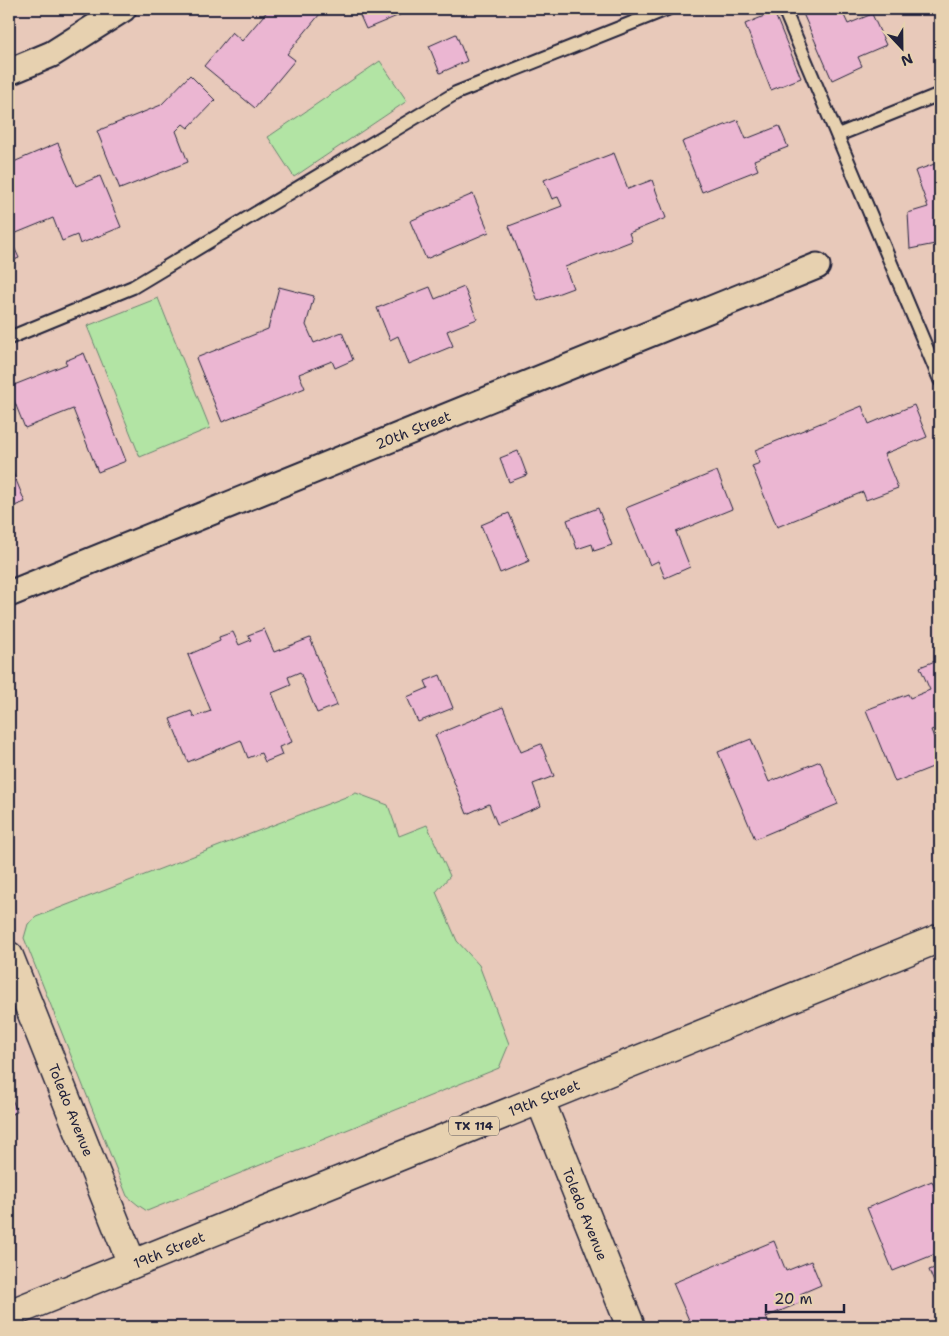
<svg xmlns="http://www.w3.org/2000/svg" width="949" height="1336" font-family="'Shantell Sans',sans-serif">
<rect width="100%" height="100%" fill="#e8c9ba"/>
<filter id="ink" filterUnits="userSpaceOnUse"><feTurbulence type="fractalNoise" baseFrequency=".02" numOctaves="2"/><feDisplacementMap in="SourceGraphic" scale="10" xChannelSelector="R" yChannelSelector="G"/><feConvolveMatrix kernelMatrix="1 2 1 2 8 2 1 2 1" color-interpolation-filters="sRGB"/></filter>
<g filter="url(#ink)">
<path fill="#b2e4a4" stroke="#6a8370" d="M380,61L407,101L294,177L268,137Z
M158,298L210,428L140,457L87,326Z
M356,793L388,805L399,836L427,825L450,876L436,892L457,941L479,965L509,1044L499,1068L147,1211L138,1205L127,1196L24,938L28,924L36,917Z"/>
<path fill="#ebb6d2" stroke="#22223b" d="M269,9H324L287,54L295,60L255,108L204,66L232,32L242,41Z
M357,9H400L402,14L366,29Z
M801,9H841L848,24L872,14L886,45L858,57L862,66L832,80Z
M774,12L801,78L771,90L745,24Z
M456,34L467,61L440,73L429,46Z
M190,75L215,100L188,128L183,124L176,131L188,162L120,189L97,131L161,105Z
M738,120L746,139L779,126L788,147L754,160L758,170L702,192L682,142Z
M58,143L76,186L100,176L121,227L80,244L77,235L62,241L53,218L9,236L19,258L9,262V164Z
M614,153L628,189L652,180L666,218L629,233L632,241L565,267L573,288L538,301L509,226L562,206L558,197L552,199L544,180Z
M940,162V243L910,249L908,213L928,207L915,171Z
M473,194L489,232L426,259L410,221Z
M279,287L314,296L306,325L314,343L342,332L353,360L335,368L332,361L299,374L305,388L222,422L196,358L268,329Z
M430,287L435,299L464,287L477,319L447,331L453,346L409,364L398,336L390,340L377,308Z
M84,353L126,461L98,472L73,409L25,428L9,388V387L67,364L65,361Z
M914,405L927,437L884,454L898,488L866,500L863,492L777,527L752,466L760,463L755,450L862,406L869,424Z
M518,451L527,475L509,482L500,458Z
M9,463L25,502L9,508Z
M717,471L732,509L676,532L690,567L665,578L658,561L650,565L626,508Z
M598,508L612,545L594,551L592,544L577,549L567,520Z
M509,513L529,561L500,573L481,525Z
M264,629L274,652L310,638L337,705L317,713L300,672L288,677L291,685L272,693L292,742L279,747L282,755L265,762L261,753L248,758L241,740L188,762L170,719L191,711L194,717L211,711L188,655L220,641L219,637L233,632L239,645L251,640L248,635Z
M940,659V727L931,730L940,752V764L895,782L866,710L908,694L910,698L930,690L920,667Z
M440,675L453,708L418,722L407,697L428,688L425,681Z
M503,707L521,752L541,744L554,776L533,784L541,806L497,824L489,804L467,814L435,735Z
M751,739L769,782L820,761L838,804L755,839L718,752Z
M9,1091L17,1112L9,1115Z
M932,1181L939,1199H940V1259L938,1253L893,1271L867,1208Z
M774,1241L786,1271L811,1261L821,1285L800,1294L804,1301L766,1317L771,1327H692L673,1283Z
M940,1266V1291L938,1292L929,1270Z"/>
<g fill="none" stroke-linecap="round" stroke-linejoin="round">
<defs>
<path id="lane" d="M784,9L940,380
M838,135L940,94
M9,338L133,287L456,93L667,9"/>
<path id="street" d="M9,72L52,54L123,9
M9,594L817,266"/>
<path id="secondary" d="M9,956L132,1264
M540,1100L631,1327"/>
<path id="primary" d="M9,1314L940,938"/>
</defs>
<use href="#lane" stroke="#22223b" stroke-width="16"/>
<use href="#street" stroke="#22223b" stroke-width="29"/>
<use href="#secondary" stroke="#22223b" stroke-width="31"/>
<use href="#primary" stroke="#22223b" stroke-width="31"/>
<use href="#lane" stroke="#e7d1b0" stroke-width="12"/>
<use href="#street" stroke="#e7d1b0" stroke-width="25"/>
<use href="#secondary" stroke="#e7d1b0" stroke-width="28"/>
<use href="#primary" stroke="#e7d1b0" stroke-width="28"/>
</g>
</g>
<g text-anchor="middle" dominant-baseline="central" stroke-width="4" stroke-linejoin="round" paint-order="stroke">
<rect fill="#e7d1b0" stroke="#5d565e" stroke-width="1" x="449" y="1116.5" width="50" height="19" rx="4"/>
<g font-size="12" font-weight="bold" fill="#22223b">
<text x="474" y="1126">TX 114</text>
</g>
<g font-size="14" fill="#22223b" stroke="#e7d1b0">
<text transform="translate(413 430) rotate(-22)">20th Street</text>
<text transform="translate(544 1098) rotate(-22)">19th Street</text>
<text transform="translate(71 1110) rotate(68)">Toledo Avenue</text>
<text transform="translate(585 1214) rotate(68)">Toledo Avenue</text>
<text transform="translate(169 1250) rotate(-22)">19th Street</text>
</g>
</g>
<rect width="949" height="1336" fill="none" stroke="#e7d1b0" stroke-width="30"/>
<rect x="15" y="15" width="919" height="1306" fill="none" stroke="#22223b" stroke-width="2" filter="url(#ink)"/>
<g transform="translate(902 48) rotate(158)" stroke="#e7d1b0" stroke-width="4" paint-order="stroke">
<path d="M0-4L9 19L0 12L-9 19Z" fill="#22223b"/>
<text y="-8" font-size="14" font-weight="bold" text-anchor="middle" fill="#22223b">N</text>
</g>
<path d="M766 1304v8h78v-8" fill="none" stroke="#22223b" stroke-width="2.5"/>
<text x="774" y="1304" font-size="15" fill="#22223b" stroke="#e7d1b0" stroke-width="4" paint-order="stroke">20 m</text>
</svg>
